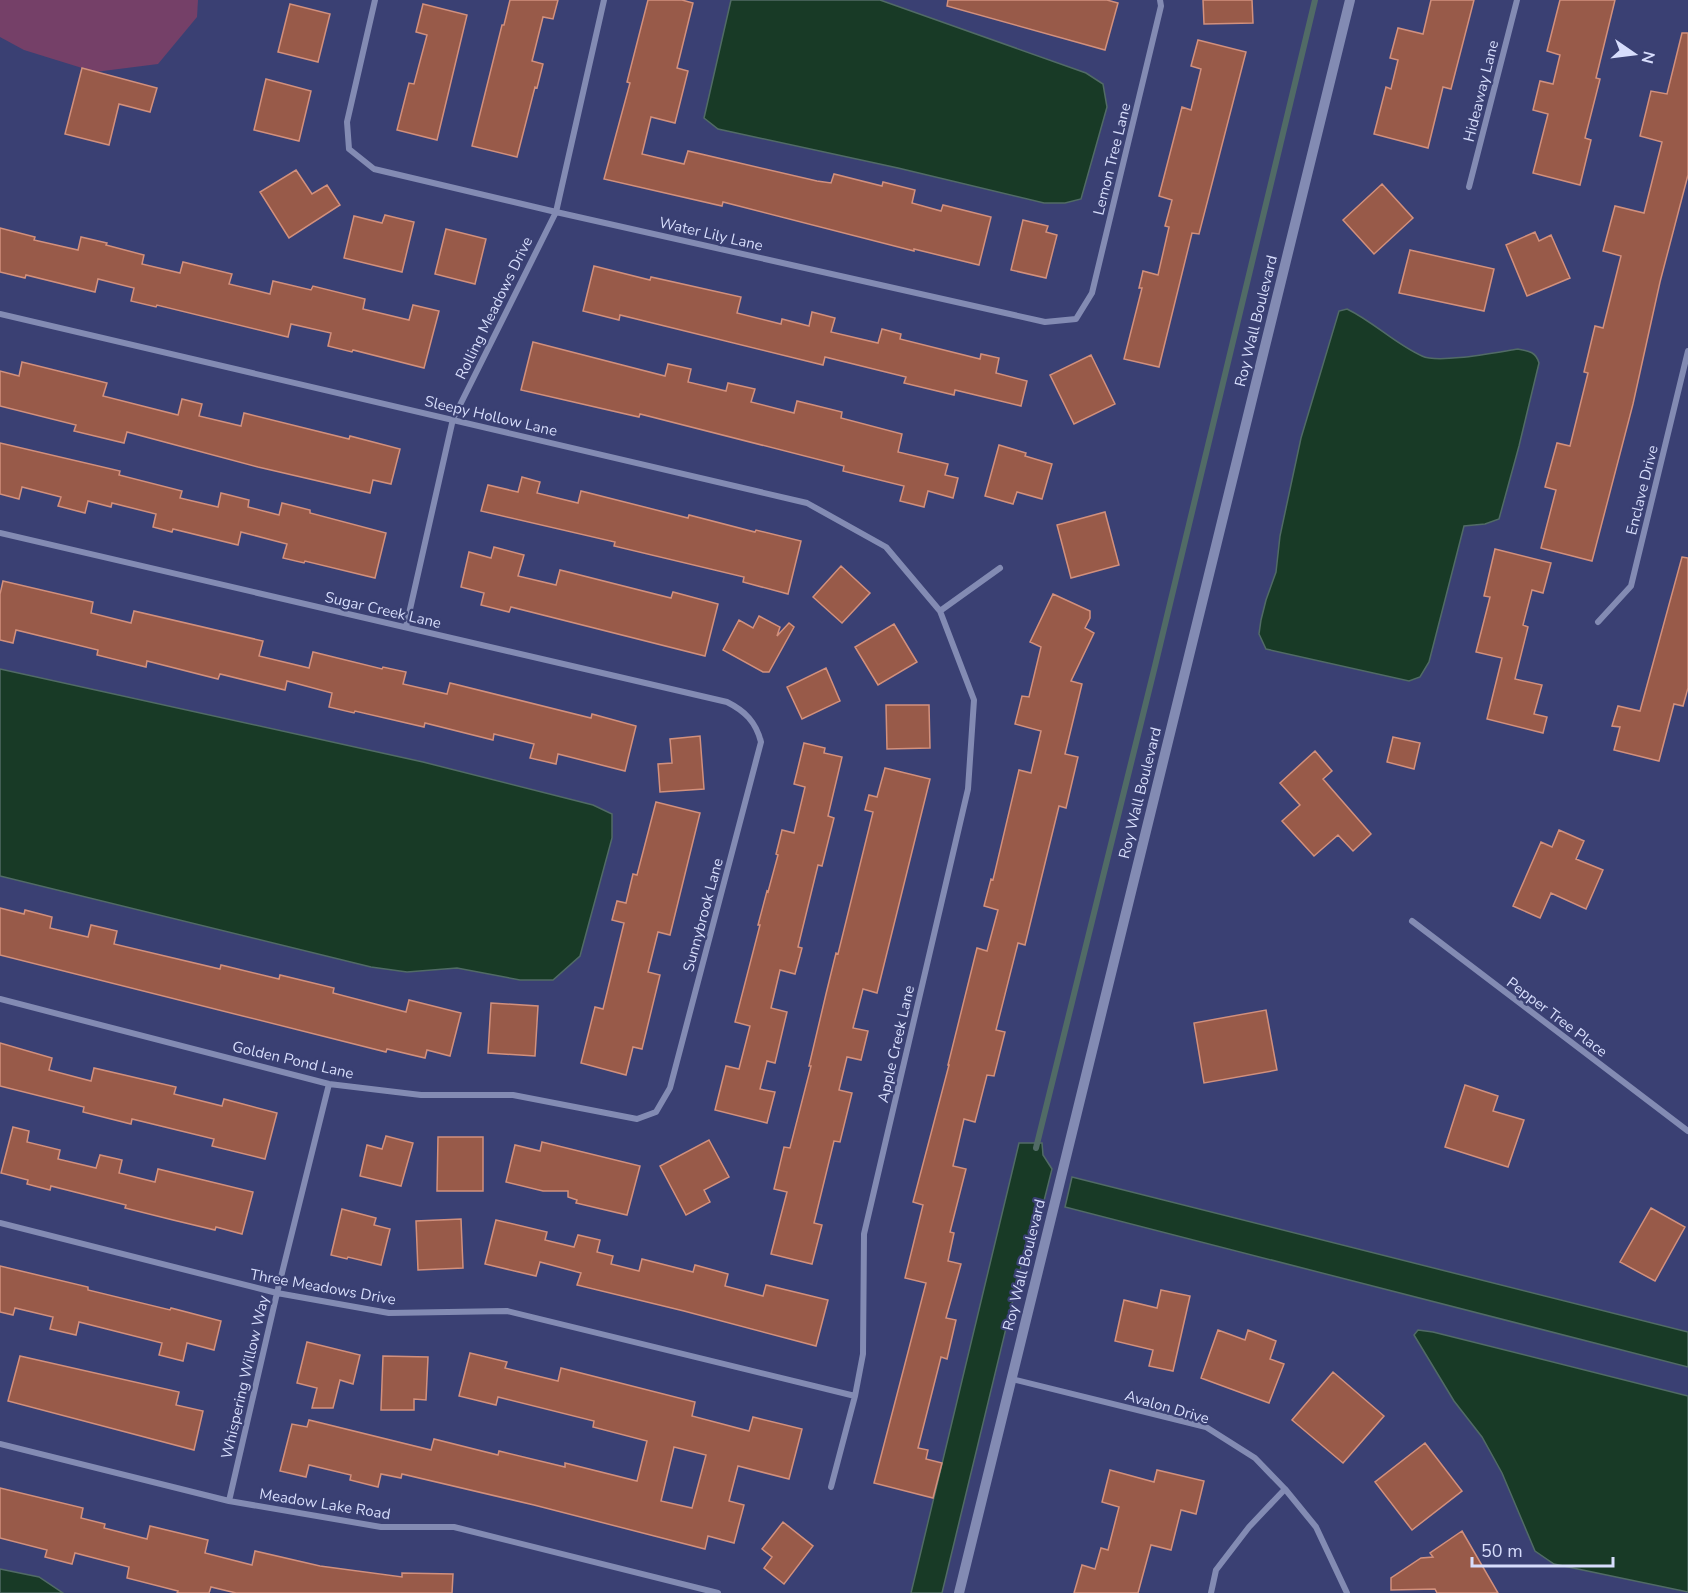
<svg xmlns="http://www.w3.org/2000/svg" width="1688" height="1593" font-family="'Nunito Sans',sans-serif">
<rect width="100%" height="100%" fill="#3a4073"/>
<path fill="#754068" d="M0,0H198L197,17L158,64L95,72L24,50L0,37Z"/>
<path fill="#183a26" stroke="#516b66" stroke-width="1.5" d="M731,0H880L1086,73L1103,84L1107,107L1081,199L1065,203H1044L898,168L718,129L704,118Z
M1347,309C1374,322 1395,344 1422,356C1438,364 1498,352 1518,349C1529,351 1536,352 1539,363L1519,446L1499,519L1485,524L1464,526L1429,662L1420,677L1409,681L1266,649L1259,634L1261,620L1266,600L1276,572L1280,536L1301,438L1339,311Z
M0,669L423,762L593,805L612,814V838L580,956L553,980H520L457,968L407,972L371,967L0,876Z
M1019,1143H1042L1043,1155L1052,1169L1044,1201L1037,1200L942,1593H911Z
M1072,1177L1688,1332V1367L1065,1207Z
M1418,1330L1433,1332L1688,1396V1592L1554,1564L1535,1551L1502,1473L1482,1437L1454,1401L1414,1335Z
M0,1569L39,1577L63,1593H0Z"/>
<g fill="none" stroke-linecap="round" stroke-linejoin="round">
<path stroke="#516b66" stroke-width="6" d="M1036,1148L1155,666L1315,0"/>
</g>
<path fill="#985a49" stroke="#d2907d" stroke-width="1.5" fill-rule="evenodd" d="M510,0H558L553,19L543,17L532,61L543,64L537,88L535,87L517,157L472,146L502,25H504Z
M648,0H682L693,3L677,68L688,71L675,123L651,117L642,154L684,164L688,151L817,181L831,183L834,174L882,186L883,182L915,190L912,203L941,211L943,205L991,217L979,265L914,249V251L723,202L722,206L604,179L630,83L627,82Z
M948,0H1107L1118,3L1105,50L947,6Z
M1203,0H1252L1253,23L1204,24Z
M1431,0H1474L1451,89L1443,87L1428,148L1374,134L1386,87L1391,89L1398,60L1390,58L1398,28L1423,34Z
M1560,0H1615L1596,78L1600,79L1585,138L1591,140L1580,185L1533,173L1548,114L1533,110L1540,81L1553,84L1560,55L1547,51Z
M290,4L330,14L318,62L278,52Z
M423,4L467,15L437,140L397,130L409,83L414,84L427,35L416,32Z
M1682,33H1688V175L1660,282L1633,404L1592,561L1541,548L1556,490L1545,487L1557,443L1570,446L1588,373L1584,372L1595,326L1603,328L1621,256L1603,251L1615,206L1644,213L1662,142L1640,136L1651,91L1667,94Z
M1198,40L1246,52L1199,234L1192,233L1159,367L1124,359L1142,288H1139L1143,271L1158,275L1169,227L1165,226L1172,200L1159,196L1182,107L1191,110L1201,69L1191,66Z
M82,68L157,88L150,112L119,104L109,145L65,134Z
M266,79L311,91L299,141L254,130Z
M296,170L312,194L327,185L340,205L289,238L260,192Z
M1382,184L1413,218L1374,254L1343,220Z
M385,215L414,222L402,272L344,258L354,216L382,223Z
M1023,220L1048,226L1046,232L1057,235L1046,278L1011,270Z
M0,228L35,237L34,240L78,250L81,237L107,243L106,245L144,255L142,264L180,273L183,262L232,274L229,284L270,294L273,281L311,290L313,286L365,299L363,309L409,320L413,305L439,311L424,368L353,350L352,352L328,346L331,333L291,324L288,337L157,305L156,307L131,301L134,288L98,279L95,292L26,275L25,278L0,272Z
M446,229L486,239L475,284L435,274Z
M1535,232L1539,241L1551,235L1570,278L1527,296L1506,245Z
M1410,250L1494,269L1484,311L1399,293Z
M594,266L650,280L651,277L741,297L737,313L781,324L782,319L809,326L812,312L835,318L831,332L878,343L882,329L901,334L900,339L980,359L981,354L999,358L996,373L1027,381L1021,406L955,390L954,395L904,383L906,377L825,357L823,365L620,315L619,320L583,311Z
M533,342L665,376L668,364L691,369L688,382L726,391L728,383L755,389L751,402L794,413L797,401L842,412L841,418L902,434L898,452L948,464L945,475L958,478L953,498L928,491L924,507L900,501L904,486L843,471L844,466L640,414L639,417L521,390Z
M1091,355L1115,404L1074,424L1050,375Z
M22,362L107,383L103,396L178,415L182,399L202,404L199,416L241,426L244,413L349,439L350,436L400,449L391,484L373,480L370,493L258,467L127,432L124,443L74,431L76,425L0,406V371L19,376Z
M0,443L120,471L119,475L182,491L180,498L218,507L221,493L249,500L248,507L279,515L282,503L310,510V513L386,533L375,578L305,561L304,563L283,558L287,544L241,532L238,545L173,529L172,532L153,527L156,514L112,503L111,507L88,501L85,513L58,506L61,497L22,487L19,499L0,494Z
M999,445L1026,453L1025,456L1052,464L1042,499L1017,492L1013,504L985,496Z
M522,477L540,482L537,493L578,503L581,491L688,518L689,515L755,532L756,530L801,541L788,594L743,582L744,577L614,546L615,542L481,511L488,485L518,492Z
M1105,512L1119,565L1071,578L1057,525Z
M494,547L524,555L518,576L556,585L560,570L671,598L673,592L718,604L705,656L511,607L509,612L481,605L484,593L461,587L469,552L491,558Z
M1495,549L1551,563L1543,593L1532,590L1523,625L1528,627L1515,679L1542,685L1534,714L1547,717L1543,733L1487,719L1502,658L1476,652L1490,597L1484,596Z
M1682,557L1688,558V688L1683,706L1674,704L1659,761L1614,750L1620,727L1612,726L1618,706L1640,711Z
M841,566L870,593L842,623L813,597Z
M3,581L93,602L91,613L131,623L134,611L263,641L259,656L309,668L313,652L382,669L383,667L406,672L403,684L447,694L450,683L591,718L592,714L636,726L625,771L558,754L556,764L530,758L534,744L494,734L493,740L425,723L424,727L355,711L354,713L329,707L332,693L287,681L285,690L220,674L218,679L147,661L146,667L97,655L98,650L16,630L13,643L0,640V594Z
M1053,594L1090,611V618L1085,628L1094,633L1071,681L1082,684L1065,754L1078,757L1066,808L1059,806L1025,945L1018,943L996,1030L1005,1032L994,1076L987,1075L975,1122L964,1119L953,1166L966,1169L950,1232L954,1233L948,1261L961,1264L946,1318L956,1320L947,1359L941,1357L918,1448L928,1450L926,1459L942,1463L933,1498L874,1483L926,1283L905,1278L923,1205L913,1202L949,1065H948L977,948L987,951L998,910L984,906L991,879L993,880L1019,770L1031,773L1041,731L1015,724L1022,696L1029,697L1041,647L1030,642Z
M759,616L780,627L777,636L789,623L794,627L769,672H763L723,650L739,620L753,628Z
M894,624L917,662L878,685L855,647Z
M826,668L840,701L802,719L787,687Z
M886,705H929L930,748L887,749Z
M700,736L704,789L660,792L658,764L672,763L670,739Z
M1393,737L1420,743L1414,769L1387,762Z
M804,743L825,748L824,753L842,757L828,816L834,818L822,866L818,865L798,947L802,948L795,974L780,970L771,1008L787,1012L775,1063L767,1061L760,1089L775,1092L767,1123L715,1110L726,1066L739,1069L750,1026L735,1022L760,925H758L767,891L768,892L778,855L776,854L782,830L794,833L805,787L794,784Z
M1315,751L1332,771L1323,779L1371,834L1353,851L1338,835L1314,856L1282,821L1300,805L1280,783Z
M885,768L930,779L877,993L863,989L853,1028L868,1031L861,1060L847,1057L839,1090L852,1093L840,1142L834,1141L814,1223L822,1225L812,1264L771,1254L787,1192L774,1189L784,1147L790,1148L811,1066H809L826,994L836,953L838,954L873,812L865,810L869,795L877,797Z
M656,802L700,813L670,935L658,932L648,972L660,975L642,1049L633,1047L626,1075L581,1063L595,1007L603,1009L624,923L612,920L617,901L626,903L633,874L637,875Z
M1559,830L1584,841L1576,859L1603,870L1586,909L1551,893L1540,918L1513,906L1541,842L1552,847Z
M0,908L24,914L25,910L52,917L50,928L88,937L91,925L117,931L114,944L220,969L221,965L279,979L280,975L334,988L333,993L406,1012L409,1000L461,1013L450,1056L427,1050L425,1058L387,1049L386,1052L0,955Z
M491,1003L538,1006L535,1056L488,1053Z
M1266,1010L1277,1070L1204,1083L1194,1023Z
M0,1043L52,1058L49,1070L91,1081L94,1068L176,1087L174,1094L222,1106L224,1099L277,1113L265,1159L212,1146L214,1139L132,1119L131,1124L83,1112L84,1107L0,1086Z
M1465,1085L1498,1096L1493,1111L1524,1120L1508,1167L1445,1147Z
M13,1127L29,1131L27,1142L60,1150L58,1159L96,1168L100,1155L122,1160L119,1173L155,1182L158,1169L253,1192L242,1234L216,1227L215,1230L173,1220L125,1208L126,1205L51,1186L50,1190L27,1184L28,1180L1,1173Z
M386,1136L413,1143L401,1186L360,1176L367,1145L382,1149Z
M438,1137H483V1191H437Z
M709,1140L729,1177L704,1190L710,1202L686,1215L660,1166Z
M542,1142L640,1166L627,1215L576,1203L577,1200L568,1197V1191H543L506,1182L515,1145L540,1151Z
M1651,1208L1685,1227L1655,1281L1620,1262Z
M342,1209L376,1218L374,1225L390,1229L381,1265L348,1257L347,1259L331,1255Z
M461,1219L463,1268L418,1270L416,1221Z
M496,1220L547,1232L545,1240L574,1247L578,1235L600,1240L597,1252L613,1256L611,1264L639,1271L642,1259L693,1272L695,1265L728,1274L725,1286L763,1296L766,1285L828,1300L816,1346L684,1311L577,1285L581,1273L540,1262L536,1276L485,1264Z
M0,1266L88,1287V1290L170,1310L171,1308L221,1321L214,1350L187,1343L183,1361L159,1355L162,1343L79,1322L76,1335L50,1329L53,1317L15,1308L13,1315L0,1312Z
M1161,1290L1190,1296L1173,1371L1149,1366L1153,1350L1115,1341L1124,1300L1157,1308Z
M1218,1330L1245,1340L1248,1330L1276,1341L1270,1359L1284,1364L1269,1403L1201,1378Z
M307,1342L360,1355L353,1384L340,1380L333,1408H312L317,1388L297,1383Z
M470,1353L507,1362L505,1368L558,1381L561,1368L695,1402L692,1416L749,1431L753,1417L802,1429L789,1479L738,1466L729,1501L744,1505L734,1543L708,1536L705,1549L534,1505L402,1474L401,1478L381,1474L378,1487L350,1480L351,1475L309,1465L306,1477L280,1471L292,1424L307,1427L309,1420L431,1450L434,1439L498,1455L499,1451L565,1467V1463L637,1481L647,1441L593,1427L594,1421L498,1397L496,1405L459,1396ZM674,1447L706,1455L692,1508L661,1501Z
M20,1356L179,1392L176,1405L203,1411L194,1450L8,1401Z
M383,1356L428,1357L426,1400L414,1399V1410H381Z
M1333,1372L1384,1416L1343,1463L1292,1420Z
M1425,1443L1462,1491L1412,1530L1375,1482Z
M1110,1470L1154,1482L1157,1470L1204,1481L1196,1514L1181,1510L1171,1550L1151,1545L1138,1593H1074L1082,1565L1095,1569L1101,1548L1108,1550L1119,1507L1102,1502Z
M0,1488L83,1508L81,1518L105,1524L104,1528L147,1539L150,1526L208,1540L205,1553L252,1565L255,1551L320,1566L402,1577V1573L453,1574L452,1593H236L211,1587L209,1593H177L178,1591L127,1578L129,1567L75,1553L72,1564L45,1557L47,1550L0,1538Z
M783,1522L813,1546L784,1584L764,1568L772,1557L762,1549Z
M1462,1531L1498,1593H1437L1435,1589L1391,1590V1578L1421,1558L1433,1557L1430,1553Z"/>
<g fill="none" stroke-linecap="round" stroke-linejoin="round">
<path stroke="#838bb3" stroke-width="6" d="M375,0L347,122L349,149L374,169L556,212L1045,322L1076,319L1092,293L1161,6L1160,0
M1469,187L1517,0
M0,314L807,503L886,547L940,611L974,700L968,789L864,1234L863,1354L855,1396L831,1487
M0,533L727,702C745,711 756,722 761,742L670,1088L656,1112L637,1119L513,1095H421L329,1084L0,999
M940,611L1000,568
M1598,622L1631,586L1688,351
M406,627L453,419L556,212L604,0
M1412,921L1688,1131
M0,1223L277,1293L389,1313L507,1311L855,1396
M1012,1379L1206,1427L1255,1458L1285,1489L1316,1527L1347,1593
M0,1444L229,1501L381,1527H454L718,1593
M229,1501L277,1293L329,1084
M1211,1593L1216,1570L1249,1527L1285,1489"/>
<path stroke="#838bb3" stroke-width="10" d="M959,1593L1350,0"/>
</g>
<g text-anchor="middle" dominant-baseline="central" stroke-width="4.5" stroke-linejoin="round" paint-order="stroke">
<g font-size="15" fill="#d7ddfc" stroke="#3a4073">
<text transform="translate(1481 91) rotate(-76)">Hideaway Lane</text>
<text transform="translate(1112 159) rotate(-76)">Lemon Tree Lane</text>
<text transform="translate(711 234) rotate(13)">Water Lily Lane</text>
<text transform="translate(494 308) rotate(-64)">Rolling Meadows Drive</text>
<text transform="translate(1256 321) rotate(-76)">Roy Wall Boulevard</text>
<text transform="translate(491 416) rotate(13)">Sleepy Hollow Lane</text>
<text transform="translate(1642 490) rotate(-76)">Enclave Drive</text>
<text transform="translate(383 610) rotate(13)">Sugar Creek Lane</text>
<text transform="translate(1140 793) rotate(-76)">Roy Wall Boulevard</text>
<text transform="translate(703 915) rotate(-75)">Sunnybrook Lane</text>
<text transform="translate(1557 1017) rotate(37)">Pepper Tree Place</text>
<text transform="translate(896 1044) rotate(-77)">Apple Creek Lane</text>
<text transform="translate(293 1060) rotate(13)">Golden Pond Lane</text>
<text transform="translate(1024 1265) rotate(-76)">Roy Wall Boulevard</text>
<text transform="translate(323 1287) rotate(10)">Three Meadows Drive</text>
<text transform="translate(245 1377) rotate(-77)">Whispering Willow Way</text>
<text transform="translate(1167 1407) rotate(16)">Avalon Drive</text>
<text transform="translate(325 1504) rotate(9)">Meadow Lake Road</text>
</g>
</g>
<g transform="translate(1634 54) rotate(104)" stroke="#3a4073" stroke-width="4.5" paint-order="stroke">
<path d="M0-4.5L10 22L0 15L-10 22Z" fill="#d7ddfc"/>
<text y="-9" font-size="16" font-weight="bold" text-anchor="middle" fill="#d7ddfc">N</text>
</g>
<path d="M1472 1557v9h141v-9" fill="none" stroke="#d7ddfc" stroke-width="3"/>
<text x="1481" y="1557" font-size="18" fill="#d7ddfc" stroke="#3a4073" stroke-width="4.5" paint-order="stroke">50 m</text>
</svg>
